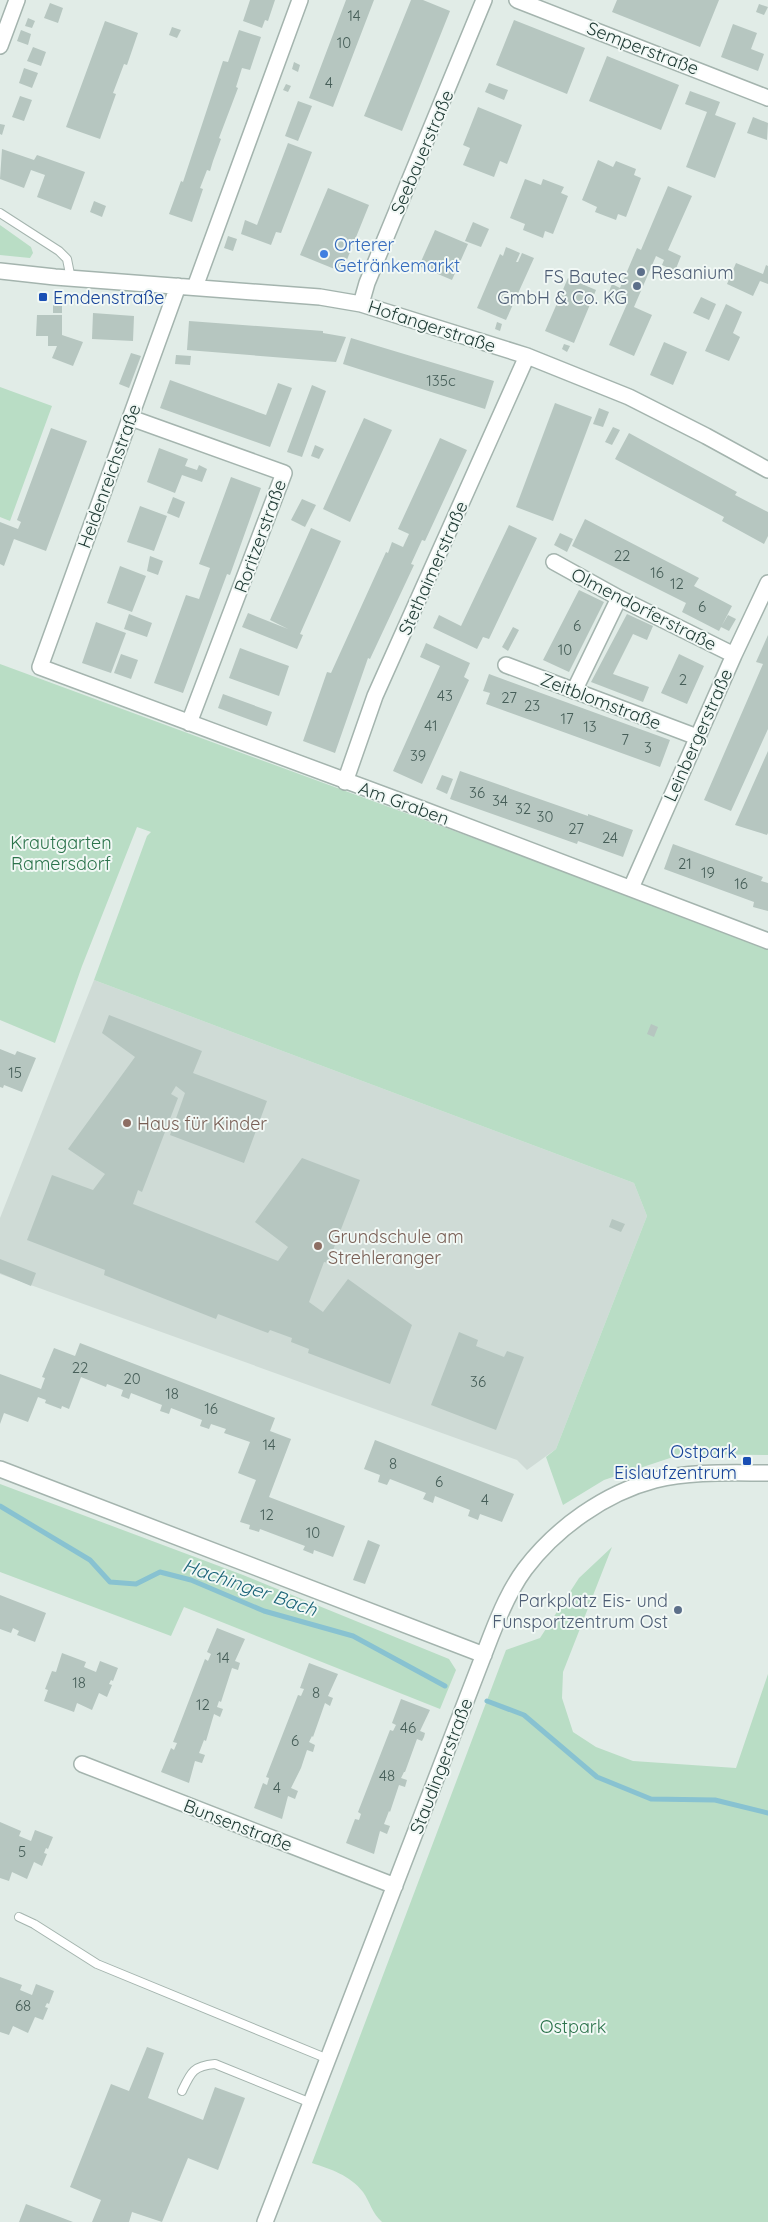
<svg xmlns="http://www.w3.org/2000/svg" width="768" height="2222" font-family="Quicksand,sans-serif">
<rect width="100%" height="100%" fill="#e1ece7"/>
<path fill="#cfdbd6" d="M94,980L634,1183L647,1216L556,1449L527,1470L517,1460L0,1274V1218Z"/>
<path fill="#b9ddc5" d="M0,225L31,247L33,253L30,258L0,255Z
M0,387L52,406L10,521L0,517Z
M0,664L650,903L768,950V1455L682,1454L604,1480L563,1505L546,1457L556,1449L647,1216L634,1183L94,980L147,836L151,832L137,827L82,966L55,1043L0,1020Z
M0,1484L243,1575L449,1659L456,1670L440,1709L184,1607L171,1636L0,1572Z
M612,1547L563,1672L562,1698L573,1732L596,1747L633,1761L736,1768L768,1674V2222H382C372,2213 370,2202 363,2192C350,2175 330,2169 312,2163L506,1650L540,1638L579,1578Z"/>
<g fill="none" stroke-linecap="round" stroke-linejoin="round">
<path stroke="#88c2d1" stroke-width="5" d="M0,1506L90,1560L110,1582L136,1584L160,1572L191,1580L264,1611L353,1636L445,1686
M487,1701L524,1715L597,1777L651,1799L715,1800L768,1813"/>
</g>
<path fill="#b6c6c0" d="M250,0H275L268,21L265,20L262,28L243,21Z
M346,0H374L333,107L309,98Z
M411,0H423L450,11L402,131L364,116Z
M617,0H719L700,47L612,12Z
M50,3L63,8L58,23L44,18Z
M759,4L768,7L764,15L756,12Z
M28,18L35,21L32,28L25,26Z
M514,20L585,48L567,94L496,65Z
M105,21L138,33L127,65L124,64L113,93L116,94L100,139L66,127Z
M733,24L757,33L751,49L764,54L758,71L721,57Z
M172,27L181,30L177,38L169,35Z
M21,30L31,34L28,45L17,41Z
M239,30L261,37L250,70L242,68L236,87L238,88L219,138L221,139L213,161L210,171L207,170L200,188L203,189L192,222L169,214L181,181L183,182L223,61L228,62Z
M33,47L46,52L41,66L27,61Z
M607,56L679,85L661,130L589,101Z
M294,62L300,65L298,72L292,69Z
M24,68L38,73L32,88L19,83Z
M489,83L508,90L504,100L485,92Z
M286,84L291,86L288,92L283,90Z
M690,91L720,102L715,115L736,123L715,178L686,167L707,112L685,104Z
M20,96L32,100L24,121L12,117Z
M298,101L312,106L298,141L285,136Z
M478,107L522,125L507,164L500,161L494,177L463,165L470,148L463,145Z
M753,117L768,123L767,140L747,133Z
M0,124L5,125L2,135L0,134Z
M288,143L312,152L281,233L276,232L271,245L241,234L245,220L257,225Z
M2,149L34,160L37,155L85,172L71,210L37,197L45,175L31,170L24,188L0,179Z
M598,160L613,167L616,161L636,169L634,175L641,178L626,217L618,214L616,220L595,212L597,207L582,200Z
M525,179L541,185L543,179L564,187L561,193L568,196L553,234L545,231L543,238L523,230L525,224L510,218Z
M668,186L692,196L668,250L681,256L675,271L662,265L664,260L656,256L634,307L652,315L634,356L609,345L627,304L615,299L613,304L605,301L612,284L620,288L637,248L641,250Z
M328,188L369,205L342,272L300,255Z
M94,201L106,206L102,217L90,212Z
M473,222L489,229L481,247L465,241Z
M435,230L468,244L452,280L419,266Z
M228,236L237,239L233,251L224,248Z
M506,247L520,253L516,262H518L522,253L534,258L506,320L477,308L500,254L503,256Z
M736,263L763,274L766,265L768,266V284L760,281L753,296L727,284Z
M568,278L596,290L574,343L545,331Z
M701,297L716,304L709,320L693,313Z
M53,303H62V313H53Z
M726,304L742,312L733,333L740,337L729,361L705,351Z
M93,313L134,316L133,341L92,339Z
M37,315H62V335L83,342L73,366L52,358L57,346H48V336H36Z
M189,321L323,331V333L346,337L336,362L187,350Z
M497,322L502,324L500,331L495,329Z
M351,338L494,381L485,409L343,364Z
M664,342L687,352L673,385L650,375Z
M564,344L570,346L567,352L562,349Z
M131,353L141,356L129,388L119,384Z
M176,355L191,356L190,365L175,364Z
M170,380L266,415L278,383L292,388L270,447L160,408Z
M312,385L326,391L302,457L287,452Z
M555,403L592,417L553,521L516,507Z
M599,408L609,412L603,427L593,424Z
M364,418L392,430L350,522L323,509Z
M613,427L620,430L612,445L605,442Z
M51,428L87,441L46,551L14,539L4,566L0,564V522L18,529L21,522L17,520Z
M629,433L737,492L735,495L768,512V536L764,544L722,521L724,517L615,459Z
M440,438L467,450L425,541L422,540L411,564L414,565L370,659L368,658L335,753L303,741L327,672L331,673L386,552L388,553L392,542L403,547L409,534L398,529Z
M315,445L324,449L319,459L311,456Z
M159,448L188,459L185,466L197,470L199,465L207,469L202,482L182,475L175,493L147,482Z
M231,477L261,488L230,575L227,574L183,693L154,683L186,595L199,599L210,568L199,564Z
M173,497L185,502L179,518L167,513Z
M302,499L316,505L305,527L291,520Z
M140,506L167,516L154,551L127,542Z
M585,519L699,578L694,586L732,606L719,631L682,612L686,603L572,546Z
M509,525L537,538L489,639L483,637L477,649L433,628L439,615L461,626Z
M311,528L341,541L300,634L303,635L297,649L242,627L248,613L288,629L270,620Z
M560,533L573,539L567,552L554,545Z
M150,556L163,561L158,575L147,571Z
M120,566L146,576L132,612L107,603Z
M579,590L604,602L569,672L543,660Z
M129,614L152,623L147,637L124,629Z
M627,614L653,626L647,640L633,634L613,674L649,687L643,702L591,682Z
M728,615L736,619L729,631L721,627Z
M96,622L126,633L111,673L82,663Z
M513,627L519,630L508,651L502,647Z
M768,635V729L731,811L704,800L763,664L756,662Z
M426,643L470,663L464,677L469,680L422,784L393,771L440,666L420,657Z
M240,648L289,666L279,696L229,678Z
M121,654L138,660L131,679L114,673Z
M679,654L704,666L687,704L661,693Z
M489,674L670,740L660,767L486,704L490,693L483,691Z
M223,694L272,712L267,726L218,708Z
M768,751V833L767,835L735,825Z
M460,771L588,816V814L633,830L623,857L578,841L577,844L450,799Z
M442,775L453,779L447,794L436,789Z
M673,844L763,877L761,881L768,883V911L753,907L754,902L664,869Z
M109,1015L202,1051L193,1073L267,1101L244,1163L170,1135L185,1093L176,1086L171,1094L178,1098L142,1192L138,1190L133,1204L278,1261L288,1247L255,1222L302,1158L360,1180L328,1263L324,1262L309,1302L323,1312L348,1279L412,1325L390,1384L308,1353L309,1349L291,1342L292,1338L270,1330L268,1333L218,1314L216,1319L104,1275L105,1270L27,1240L52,1175L93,1190L105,1174L68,1149L135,1057L102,1033Z
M651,1024L658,1027L654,1037L647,1034Z
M0,1049L15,1055L17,1051L36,1058L22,1092L4,1085L3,1088L0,1087Z
M612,1219L625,1224L621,1232L609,1227Z
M0,1259L36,1273L31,1286L0,1273Z
M459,1332L478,1340L476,1346L504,1357L507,1351L524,1357L496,1430L431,1405Z
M80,1343L275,1418L270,1431L291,1439L269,1497L345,1526L333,1557L314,1550L313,1554L303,1550L305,1546L260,1529L259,1532L249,1529L250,1525L240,1522L256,1480L238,1473L250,1442L224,1433L226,1429L211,1424L209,1429L200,1426L202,1420L171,1408L169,1414L160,1411L162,1405L131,1393L129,1399L121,1396L123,1390L107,1384L106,1387L81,1377L69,1409L62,1406L61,1409L45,1403L46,1400L38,1397L28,1422L4,1413L0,1424V1374L41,1389L45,1378L42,1377L54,1348L75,1356Z
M375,1440L514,1494L502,1522L480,1514L478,1520L468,1516L470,1510L435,1496L433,1503L423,1499L426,1493L390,1479L387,1485L378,1482L380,1475L364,1469Z
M368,1540L380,1545L365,1584L353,1580Z
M0,1595L46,1613L35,1642L17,1635L19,1631L13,1628L11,1633L0,1629Z
M217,1628L245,1639L235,1661L240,1663L238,1670L232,1668L221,1702L219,1701L217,1707L223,1709L220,1717L214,1714L206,1741L204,1740L199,1753L205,1755L202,1763L195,1761L189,1783L161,1772L171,1748L174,1750L177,1743L173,1742L205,1659L208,1661L211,1654L207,1652Z
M62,1653L86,1662L84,1667L96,1672L100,1661L118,1668L113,1681L111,1680L109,1684L112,1685L107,1697L99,1693L92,1710L77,1703L74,1712L44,1701L48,1690L45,1689L52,1671L56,1672Z
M309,1663L338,1674L328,1696L333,1698L330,1706L325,1703L313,1737L312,1736L309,1742L315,1745L313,1752L307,1750L301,1768L291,1788L298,1791L295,1799L288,1796L282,1819L254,1808L263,1783L267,1785L269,1778L266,1777L298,1695L301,1696L304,1689L300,1688Z
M401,1699L430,1710L420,1731L425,1733L424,1737L422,1741L417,1739L405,1772H404L401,1778L407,1780L405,1787L399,1785L390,1812L389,1811L384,1824L390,1826L387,1834L380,1831L374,1854L346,1843L355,1819L359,1820L361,1814L358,1812L390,1730L393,1731L396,1725L392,1723Z
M0,1822L21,1831L19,1836L31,1841L35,1830L53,1837L48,1849L46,1848L44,1853L47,1854L42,1866L34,1862L27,1879L12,1872L9,1881L0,1878Z
M0,1977L22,1985L20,1990L32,1995L36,1984L54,1991L49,2004L47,2003L45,2007L48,2008L43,2020L35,2017L28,2033L13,2026L9,2035L0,2032Z
M147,2047L164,2053L148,2098L203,2120L215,2087L245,2098L218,2170L188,2158L162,2222L132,2212L129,2222H92L101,2200L70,2187L111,2084L129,2091Z
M26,2204L73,2222H19Z"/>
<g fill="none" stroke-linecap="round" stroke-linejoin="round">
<defs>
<path id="service" d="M0,213L59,251L67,259L71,279
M19,1917L34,1924L97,1964L328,2059
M182,2091C191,2072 193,2066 215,2064L311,2103"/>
<path id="minor" d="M517,0L768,98
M0,46L17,0
M0,271L55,277L320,297L361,304L527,356L629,397L706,436L768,470
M178,286L40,667L422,809L768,941
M195,287L300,0
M361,304L367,283L484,0
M131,418L284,473L189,723
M554,562L619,598L734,655
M506,665L697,737
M574,691L619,598
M345,782L375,696L527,356
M631,888L734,655L768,583
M0,1469L484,1655
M82,1764L395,1886
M265,2222L491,1636C500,1613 510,1589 525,1569C556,1528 605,1493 655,1480C691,1471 731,1473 768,1473"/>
</defs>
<use href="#service" stroke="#a4b4ae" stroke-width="10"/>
<use href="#minor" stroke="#a4b4ae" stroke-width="18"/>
<use href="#service" stroke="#fff" stroke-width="8"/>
<use href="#minor" stroke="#fff" stroke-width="15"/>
</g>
<circle fill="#3f7fe0" stroke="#f1f8f5" stroke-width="2" cx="324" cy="254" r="5"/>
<g fill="#5c6f8a" stroke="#f1f8f5" stroke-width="2">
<circle cx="641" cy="272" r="5"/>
<circle cx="637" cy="286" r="5"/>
<circle cx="678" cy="1610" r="5"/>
</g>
<g fill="#1a4fb4" stroke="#f1f8f5" stroke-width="2">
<rect x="38" y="292" width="10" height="10" rx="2.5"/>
<rect x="742" y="1456" width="10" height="10" rx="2.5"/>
</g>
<g fill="#8d6e63" stroke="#f1f8f5" stroke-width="2">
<circle cx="127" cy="1123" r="5"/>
<circle cx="318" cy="1246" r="5"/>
</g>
<g text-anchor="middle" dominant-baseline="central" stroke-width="4" stroke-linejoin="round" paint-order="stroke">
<g font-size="15" fill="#465e58">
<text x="354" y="15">14</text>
<text x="344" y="42">10</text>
<text x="329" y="82">4</text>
<text x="441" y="380">135c</text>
<text x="622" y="555">22</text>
<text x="657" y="572">16</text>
<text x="677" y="583">12</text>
<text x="702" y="606">6</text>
<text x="577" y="625">6</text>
<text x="565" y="649">10</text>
<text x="683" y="679">2</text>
<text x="445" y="695">43</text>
<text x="509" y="697">27</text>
<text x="532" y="705">23</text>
<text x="567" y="718">17</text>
<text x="431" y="725">41</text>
<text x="590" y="726">13</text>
<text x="625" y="739">7</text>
<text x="648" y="747">3</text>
<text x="418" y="755">39</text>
<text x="477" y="792">36</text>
<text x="500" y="800">34</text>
<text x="523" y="808">32</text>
<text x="545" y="816">30</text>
<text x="576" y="828">27</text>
<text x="610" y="837">24</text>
<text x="685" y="863">21</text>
<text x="708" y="872">19</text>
<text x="741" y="883">16</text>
<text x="15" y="1072">15</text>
<text x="80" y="1367">22</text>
<text x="132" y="1378">20</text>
<text x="478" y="1381">36</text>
<text x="172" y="1393">18</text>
<text x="211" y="1408">16</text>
<text x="269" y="1444">14</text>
<text x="393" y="1463">8</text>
<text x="439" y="1481">6</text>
<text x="485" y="1499">4</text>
<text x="267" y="1514">12</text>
<text x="313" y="1532">10</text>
<text x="223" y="1657">14</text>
<text x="79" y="1682">18</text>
<text x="316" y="1692">8</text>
<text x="203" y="1704">12</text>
<text x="408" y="1727">46</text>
<text x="295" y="1740">6</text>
<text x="387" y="1775">48</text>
<text x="277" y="1787">4</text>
<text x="22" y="1851">5</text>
<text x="23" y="2005">68</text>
</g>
<g font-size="18" fill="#213c36" stroke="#f1f8f5">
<text transform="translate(643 48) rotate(21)">Semperstraße</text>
<text transform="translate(422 152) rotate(-67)">Seebauerstraße</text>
<text transform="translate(432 326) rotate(18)">Hofangerstraße</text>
<text transform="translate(109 476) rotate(-70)">Heidenreichstraße</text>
<text transform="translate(260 536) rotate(-70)">Roritzerstraße</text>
<text transform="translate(433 568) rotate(-66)">Stethaimerstraße</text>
<text transform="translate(644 609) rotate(27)">Olmendorferstraße</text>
<text transform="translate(601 701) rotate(21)">Zeitblomstraße</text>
<text transform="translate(698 735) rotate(-66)">Leinbergerstraße</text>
<text transform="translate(404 803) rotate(20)">Am Graben</text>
<text transform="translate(441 1766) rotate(-69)">Staudingerstraße</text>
<text transform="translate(238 1825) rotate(21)">Bunsenstraße</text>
</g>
<g font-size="18" fill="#366cbe" stroke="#f1f8f5" text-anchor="start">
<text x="334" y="244">Orterer<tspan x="334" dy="21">Getränkemarkt</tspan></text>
</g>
<g font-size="18" fill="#4e5e75" stroke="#f1f8f5" text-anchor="end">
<text x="651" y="272" text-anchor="start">Resanium</text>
<text x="627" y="276">FS Bautec<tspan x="627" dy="21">GmbH &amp; Co. KG</tspan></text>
<text x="668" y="1600">Parkplatz Eis- und<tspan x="668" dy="21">Funsportzentrum Ost</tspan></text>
</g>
<g font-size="18" fill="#164399" stroke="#f1f8f5" text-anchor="start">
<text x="53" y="297">Emdenstraße</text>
<text x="737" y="1451" text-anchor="end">Ostpark<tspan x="737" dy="21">Eislaufzentrum</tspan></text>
</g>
<g font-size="18" fill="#2b734b" stroke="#f1f8f5">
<text x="61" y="842">Krautgarten<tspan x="61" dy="21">Ramersdorf</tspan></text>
<text x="573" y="2026">Ostpark</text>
</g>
<g font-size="18" fill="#785e54" stroke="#f1f8f5" text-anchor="start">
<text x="137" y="1123">Haus für Kinder</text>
<text x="328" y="1236">Grundschule am<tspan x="328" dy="21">Strehleranger</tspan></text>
</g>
<g font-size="19" font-style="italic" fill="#1b6479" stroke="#f1f8f5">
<text transform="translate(250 1587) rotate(19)">Hachinger Bach</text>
</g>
</g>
</svg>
